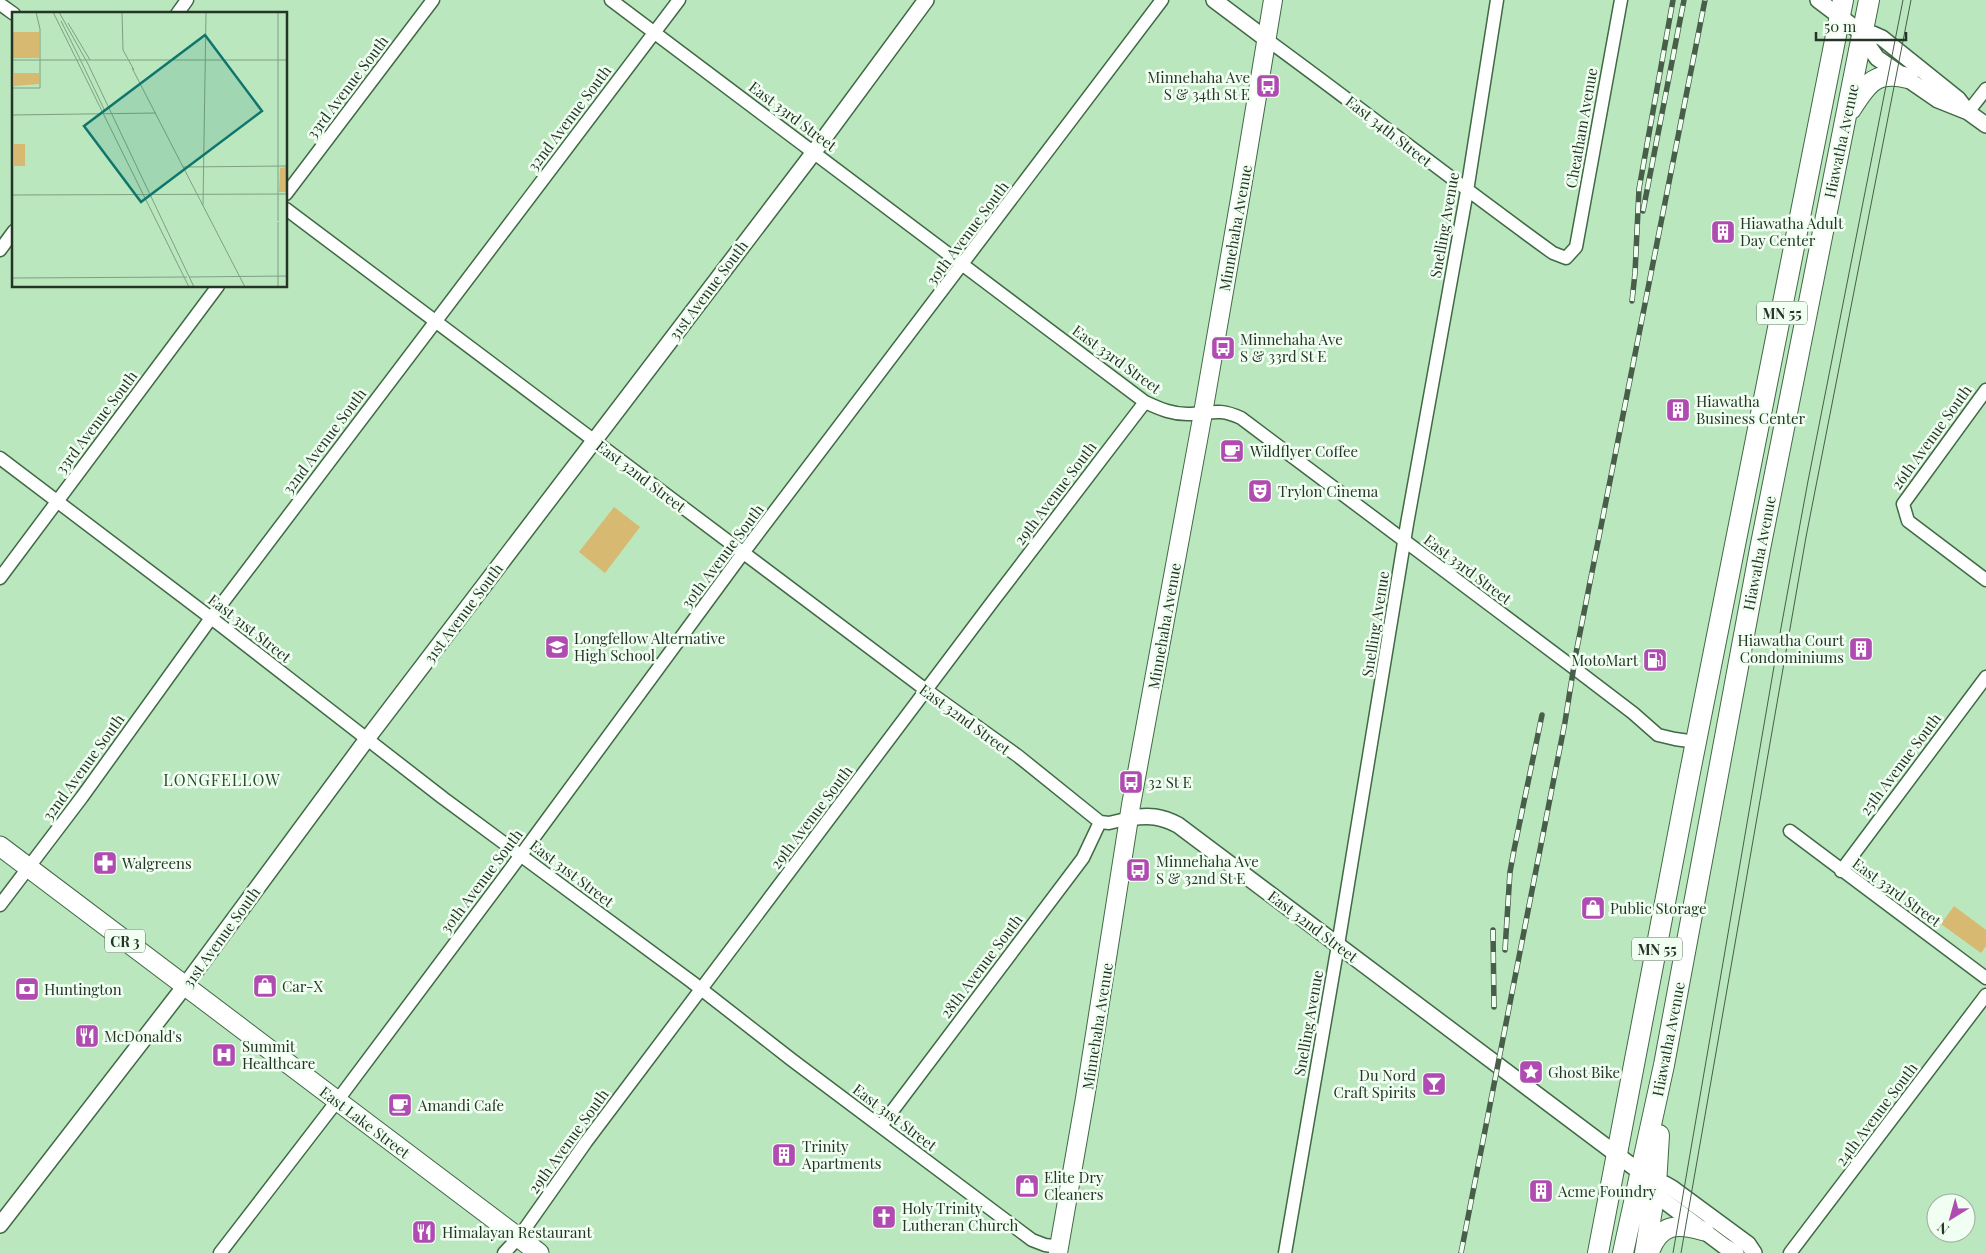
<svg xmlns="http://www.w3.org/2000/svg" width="1986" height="1253" font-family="'Playfair Display',serif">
<rect width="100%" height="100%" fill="#bae7be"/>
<path fill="#d7b972" d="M614,507L640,527L605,573L579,552Z
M1954,906L1986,930V946L1981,953L1941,924Z"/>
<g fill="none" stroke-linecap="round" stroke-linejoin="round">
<defs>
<path id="minor" d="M611,0L1145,402C1160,409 1174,415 1191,414C1213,413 1219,408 1241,418L1574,668L1633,713L1658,735L1675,739L1696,742
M0,4L14,14
M177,14L187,0
M1266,39C1362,109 1456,183 1553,253L1566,258L1576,247L1621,0
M1968,112L1986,89
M286,194L433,0
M286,209L926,690L1018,756L1100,822L1109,823L1130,818
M0,250L14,231
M1986,390L1903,504L1908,521L1986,580
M0,458L219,624L443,798L692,982L792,1060L1032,1240L1045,1245L1060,1247
M0,578L218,286
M1790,831L1986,978
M1841,871L1986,677
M0,905L82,797L211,618L679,0
M881,1126L1083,858L1100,822
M220,1253L337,1101L521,855L743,553L1162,0
M504,1253L519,1237L586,1142L993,601L1145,402
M1285,1253L1338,945L1407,524L1467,191L1497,0
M1790,1253L1986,995"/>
<path id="tertiary" d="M1214,0L1266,39
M1818,0L1863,34L1870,48L1877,58L1938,100L1968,112
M1863,34H1873L1882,38L1958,99L1968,112L1986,125
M1130,818C1149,815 1161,816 1178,825L1640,1172L1656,1185L1659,1197L1724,1246L1736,1253
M1656,1185L1665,1184L1672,1188L1748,1244L1754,1253
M0,1225L184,987L367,739L808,160L926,0"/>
<path id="secondary" d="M1058,1253L1085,1098L1131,805L1203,413L1241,193L1273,0"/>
<path id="primary" d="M0,846L539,1253
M1649,1253C1660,1223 1677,1223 1704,1231"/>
<path id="trunk" d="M1851,109C1867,84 1875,70 1908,78
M1598,1253L1689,777L1843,0
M1623,1253L1664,1065L1760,549L1869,0
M1645,1253L1656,1185L1659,1135"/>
</defs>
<use href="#minor" stroke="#416946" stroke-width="15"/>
<use href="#tertiary" stroke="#416946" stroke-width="18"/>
<use href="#secondary" stroke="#416946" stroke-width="20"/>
<use href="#primary" stroke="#416946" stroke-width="21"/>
<use href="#trunk" stroke="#416946" stroke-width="22"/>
<use href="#minor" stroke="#fff" stroke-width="12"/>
<use href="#tertiary" stroke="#fff" stroke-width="15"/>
<use href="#secondary" stroke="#fff" stroke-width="18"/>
<use href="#primary" stroke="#fff" stroke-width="19"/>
<use href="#trunk" stroke="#fff" stroke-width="20"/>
<path stroke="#475e48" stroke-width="1" d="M1673,1253L1776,655L1808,481L1903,0
M1681,1253L1806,537L1911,0"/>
<defs>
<path id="rail" d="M1643,211L1684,0
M1632,301L1635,273L1639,189L1673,0
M1493,930L1494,1007
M1505,950L1510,872L1514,850L1542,715
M1461,1253L1565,722L1576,653L1705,0"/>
</defs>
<use href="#rail" stroke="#475e48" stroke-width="5.5"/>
<use href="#rail" stroke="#f1fff2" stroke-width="4" stroke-dasharray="11" stroke-linecap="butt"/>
</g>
<defs>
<symbol id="bus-square" viewBox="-11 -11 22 22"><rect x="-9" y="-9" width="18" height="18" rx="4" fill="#b04bb1" stroke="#f1fff2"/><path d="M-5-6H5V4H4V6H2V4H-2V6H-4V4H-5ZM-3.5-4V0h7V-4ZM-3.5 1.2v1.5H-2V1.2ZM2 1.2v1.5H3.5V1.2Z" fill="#fff"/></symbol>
<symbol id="building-square" viewBox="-11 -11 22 22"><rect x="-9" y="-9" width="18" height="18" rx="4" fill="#b04bb1" stroke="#f1fff2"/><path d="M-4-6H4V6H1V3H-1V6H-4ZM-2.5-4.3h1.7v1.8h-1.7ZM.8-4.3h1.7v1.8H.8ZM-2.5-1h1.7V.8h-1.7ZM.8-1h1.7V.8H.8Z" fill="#fff"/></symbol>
<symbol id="cafe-square" viewBox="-11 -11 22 22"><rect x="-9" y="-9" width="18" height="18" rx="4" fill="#b04bb1" stroke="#f1fff2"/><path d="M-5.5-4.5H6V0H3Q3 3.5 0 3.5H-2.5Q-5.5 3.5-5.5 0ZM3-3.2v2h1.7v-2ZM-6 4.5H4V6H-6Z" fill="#fff"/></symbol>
<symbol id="theatre-square" viewBox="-11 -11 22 22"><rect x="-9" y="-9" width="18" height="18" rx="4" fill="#b04bb1" stroke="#f1fff2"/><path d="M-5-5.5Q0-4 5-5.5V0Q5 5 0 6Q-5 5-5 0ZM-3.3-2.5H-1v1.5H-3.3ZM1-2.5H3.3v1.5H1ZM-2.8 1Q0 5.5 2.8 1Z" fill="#fff"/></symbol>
<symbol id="school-square" viewBox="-11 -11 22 22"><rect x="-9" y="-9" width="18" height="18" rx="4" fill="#b04bb1" stroke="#f1fff2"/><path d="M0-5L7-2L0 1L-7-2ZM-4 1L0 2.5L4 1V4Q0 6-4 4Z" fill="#fff"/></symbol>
<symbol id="fuel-square" viewBox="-11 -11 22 22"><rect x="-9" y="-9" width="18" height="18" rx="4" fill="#b04bb1" stroke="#f1fff2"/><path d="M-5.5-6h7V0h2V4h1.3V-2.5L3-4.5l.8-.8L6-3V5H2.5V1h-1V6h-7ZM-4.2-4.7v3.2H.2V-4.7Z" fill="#fff"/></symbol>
<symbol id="pharmacy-square" viewBox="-11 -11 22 22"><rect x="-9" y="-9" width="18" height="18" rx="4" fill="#b04bb1" stroke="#f1fff2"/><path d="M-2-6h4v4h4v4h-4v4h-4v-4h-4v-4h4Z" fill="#fff"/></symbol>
<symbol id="shop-square" viewBox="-11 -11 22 22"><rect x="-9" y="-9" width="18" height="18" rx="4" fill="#b04bb1" stroke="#f1fff2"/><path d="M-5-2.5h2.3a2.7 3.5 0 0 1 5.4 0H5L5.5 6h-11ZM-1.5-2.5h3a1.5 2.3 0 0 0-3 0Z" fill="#fff"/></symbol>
<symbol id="bank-square" viewBox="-11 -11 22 22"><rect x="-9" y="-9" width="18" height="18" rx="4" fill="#b04bb1" stroke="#f1fff2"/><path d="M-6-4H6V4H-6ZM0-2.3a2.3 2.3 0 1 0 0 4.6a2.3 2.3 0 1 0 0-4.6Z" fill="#fff"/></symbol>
<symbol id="restaurant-square" viewBox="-11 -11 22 22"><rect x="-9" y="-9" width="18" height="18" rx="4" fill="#b04bb1" stroke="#f1fff2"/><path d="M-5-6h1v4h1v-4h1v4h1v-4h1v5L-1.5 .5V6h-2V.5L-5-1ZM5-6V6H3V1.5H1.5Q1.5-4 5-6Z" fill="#fff"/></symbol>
<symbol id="hospital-square" viewBox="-11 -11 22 22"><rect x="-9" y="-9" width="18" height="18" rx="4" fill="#b04bb1" stroke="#f1fff2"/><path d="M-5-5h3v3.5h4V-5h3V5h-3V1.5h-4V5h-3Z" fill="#fff"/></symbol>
<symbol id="sight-square" viewBox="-11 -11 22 22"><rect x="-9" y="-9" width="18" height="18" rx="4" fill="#b04bb1" stroke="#f1fff2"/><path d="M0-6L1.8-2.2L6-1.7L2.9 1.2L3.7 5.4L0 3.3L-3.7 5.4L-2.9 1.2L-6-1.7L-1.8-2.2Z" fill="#fff"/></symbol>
<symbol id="bar-square" viewBox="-11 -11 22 22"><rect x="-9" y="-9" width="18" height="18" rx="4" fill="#b04bb1" stroke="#f1fff2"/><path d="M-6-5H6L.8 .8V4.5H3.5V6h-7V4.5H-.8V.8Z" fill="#fff"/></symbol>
<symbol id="church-square" viewBox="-11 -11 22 22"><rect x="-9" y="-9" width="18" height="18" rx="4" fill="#b04bb1" stroke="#f1fff2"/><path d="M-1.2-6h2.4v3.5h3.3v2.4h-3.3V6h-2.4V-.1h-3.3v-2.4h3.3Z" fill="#fff"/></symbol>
</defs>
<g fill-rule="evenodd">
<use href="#bus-square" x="1254" y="72" width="28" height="28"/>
<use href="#building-square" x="1709" y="218" width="28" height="28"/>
<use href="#bus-square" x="1209" y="334" width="28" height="28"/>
<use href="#building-square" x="1664" y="396" width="28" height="28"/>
<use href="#cafe-square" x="1218" y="437" width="28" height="28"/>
<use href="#theatre-square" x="1246" y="477" width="28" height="28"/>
<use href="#school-square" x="543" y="633" width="28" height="28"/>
<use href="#building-square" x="1847" y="635" width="28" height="28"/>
<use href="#fuel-square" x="1641" y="646" width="28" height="28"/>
<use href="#bus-square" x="1117" y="768" width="28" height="28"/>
<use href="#pharmacy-square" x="91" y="849" width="28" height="28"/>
<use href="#bus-square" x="1124" y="856" width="28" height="28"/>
<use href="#shop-square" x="1579" y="894" width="28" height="28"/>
<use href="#shop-square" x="251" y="972" width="28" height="28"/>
<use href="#bank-square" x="13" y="975" width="28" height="28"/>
<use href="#restaurant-square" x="73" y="1022" width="28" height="28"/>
<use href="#hospital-square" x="210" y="1041" width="28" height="28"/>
<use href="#sight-square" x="1517" y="1058" width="28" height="28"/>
<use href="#bar-square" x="1420" y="1070" width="28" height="28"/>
<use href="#cafe-square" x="386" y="1091" width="28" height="28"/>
<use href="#building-square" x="770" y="1141" width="28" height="28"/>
<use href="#shop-square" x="1013" y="1172" width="28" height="28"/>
<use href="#building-square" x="1527" y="1177" width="28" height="28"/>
<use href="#church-square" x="870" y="1203" width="28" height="28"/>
<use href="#restaurant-square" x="410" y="1218" width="28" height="28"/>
</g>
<g text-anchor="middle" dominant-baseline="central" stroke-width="5" stroke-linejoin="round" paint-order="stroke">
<g fill="#f1fff2" stroke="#627262" stroke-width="1">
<rect x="1757" y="301.5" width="50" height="23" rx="4"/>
<rect x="105" y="929.5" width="40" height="23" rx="4"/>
<rect x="1632" y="937.5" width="50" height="23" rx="4"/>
</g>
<g font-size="14" font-weight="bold" fill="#243525">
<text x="1782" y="313">MN 55</text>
<text x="125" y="941">CR 3</text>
<text x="1657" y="949">MN 55</text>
</g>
<g font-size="15" fill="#243525" stroke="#f1fff2" text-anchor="start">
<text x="1250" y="77" text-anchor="end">Minnehaha Ave<tspan x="1250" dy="17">S &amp; 34th St E</tspan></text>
<text x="1740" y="223">Hiawatha Adult<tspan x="1740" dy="17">Day Center</tspan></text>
<text x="1240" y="339">Minnehaha Ave<tspan x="1240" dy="17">S &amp; 33rd St E</tspan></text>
<text x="1696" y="401">Hiawatha<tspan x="1696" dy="17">Business Center</tspan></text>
<text x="1250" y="451">Wildflyer Coffee</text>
<text x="1278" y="491">Trylon Cinema</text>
<text x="574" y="638">Longfellow Alternative<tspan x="574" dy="17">High School</tspan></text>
<text x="1844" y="640" text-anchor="end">Hiawatha Court<tspan x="1844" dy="17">Condominiums</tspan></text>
<text x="1638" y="660" text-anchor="end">MotoMart</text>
<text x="1148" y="782">32 St E</text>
<text x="1156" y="861">Minnehaha Ave<tspan x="1156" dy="17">S &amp; 32nd St E</tspan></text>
<text x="122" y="863">Walgreens</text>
<text x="1610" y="908">Public Storage</text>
<text x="282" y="986">Car-X</text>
<text x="44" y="989">Huntington</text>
<text x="104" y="1036">McDonald's</text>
<text x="242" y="1046">Summit<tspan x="242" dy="17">Healthcare</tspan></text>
<text x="1548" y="1072">Ghost Bike</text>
<text x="1416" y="1075" text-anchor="end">Du Nord<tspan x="1416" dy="17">Craft Spirits</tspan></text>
<text x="418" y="1105">Amandi Cafe</text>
<text x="802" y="1146">Trinity<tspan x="802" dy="17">Apartments</tspan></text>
<text x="1044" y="1177">Elite Dry<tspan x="1044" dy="17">Cleaners</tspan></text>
<text x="1558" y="1191">Acme Foundry</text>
<text x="902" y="1208">Holy Trinity<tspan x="902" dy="17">Lutheran Church</tspan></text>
<text x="442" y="1232">Himalayan Restaurant</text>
</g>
<g font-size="15" fill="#243525" stroke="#f1fff2">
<text transform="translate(347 87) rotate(-53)">33rd Avenue South</text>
<text transform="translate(793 116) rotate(37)">East 33rd Street</text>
<text transform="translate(569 118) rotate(-53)">32nd Avenue South</text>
<text transform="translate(1581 128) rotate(-80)">Cheatham Avenue</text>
<text transform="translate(1389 131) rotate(38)">East 34th Street</text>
<text transform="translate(1841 141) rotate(-78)">Hiawatha Avenue</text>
<text transform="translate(1444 225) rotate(-80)">Snelling Avenue</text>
<text transform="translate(1235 228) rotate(-80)">Minnehaha Avenue</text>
<text transform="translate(967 233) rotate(-53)">30th Avenue South</text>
<text transform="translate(708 290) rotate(-53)">31st Avenue South</text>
<text transform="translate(1117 359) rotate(36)">East 33rd Street</text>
<text transform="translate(96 422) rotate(-53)">33rd Avenue South</text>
<text transform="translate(1931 437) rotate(-54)">26th Avenue South</text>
<text transform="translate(324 441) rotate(-53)">32nd Avenue South</text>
<text transform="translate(641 476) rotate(37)">East 32nd Street</text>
<text transform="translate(1055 493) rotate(-53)">29th Avenue South</text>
<text transform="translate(1759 553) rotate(-79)">Hiawatha Avenue</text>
<text transform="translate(722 556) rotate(-53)">30th Avenue South</text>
<text transform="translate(1468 569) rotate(37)">East 33rd Street</text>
<text transform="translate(463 613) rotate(-53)">31st Avenue South</text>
<text transform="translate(1375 624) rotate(-81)">Snelling Avenue</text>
<text transform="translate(1164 626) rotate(-80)">Minnehaha Avenue</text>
<text transform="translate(250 628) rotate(38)">East 31st Street</text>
<text transform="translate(965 719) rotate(36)">East 32nd Street</text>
<text transform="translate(1900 764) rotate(-53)">25th Avenue South</text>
<text transform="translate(83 767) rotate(-54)">32nd Avenue South</text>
<text transform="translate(811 817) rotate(-53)">29th Avenue South</text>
<text transform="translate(572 873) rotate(37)">East 31st Street</text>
<text transform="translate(481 881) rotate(-53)">30th Avenue South</text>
<text transform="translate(1897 892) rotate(36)">East 33rd Street</text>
<text transform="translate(1313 926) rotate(37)">East 32nd Street</text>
<text transform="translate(221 937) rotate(-54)">31st Avenue South</text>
<text transform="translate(981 966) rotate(-53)">28th Avenue South</text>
<text transform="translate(1308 1023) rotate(-80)">Snelling Avenue</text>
<text transform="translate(1097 1026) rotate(-81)">Minnehaha Avenue</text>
<text transform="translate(1668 1039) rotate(-79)">Hiawatha Avenue</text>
<text transform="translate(1876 1114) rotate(-53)">24th Avenue South</text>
<text transform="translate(895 1117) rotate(37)">East 31st Street</text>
<text transform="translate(365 1122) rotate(37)">East Lake Street</text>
<text transform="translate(568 1141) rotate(-54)">29th Avenue South</text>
</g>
<g font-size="16" letter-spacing="1" fill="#264d2c" stroke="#f1fff2">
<text x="222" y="779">LONGFELLOW</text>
</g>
</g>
<g transform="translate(12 12)">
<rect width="275" height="275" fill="#bae7be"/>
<path d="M0,0L1,20H27V46H0ZM2,61H27V72L2,74ZM2,132H13V154H2ZM275,155V180H267L268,156Z" fill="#d7b972"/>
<path fill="none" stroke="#7ea081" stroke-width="1" d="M41,0L177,275M47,0L76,52L182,275M110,0L111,38L122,58M49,9L68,47M56,11L78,48M68,47L92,97L90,102M0,48H275M120,56L233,275M0,76H28V17L24,0M0,103L144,101M171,155L275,154M0,183L275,182M191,193L194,0M266,209V0M266,210V275M177,265L275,264M0,266L175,265"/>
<path fill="#0f766e" fill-opacity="0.15" stroke="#0f766e" stroke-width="2.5" d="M193,23L250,99L129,190L72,114Z"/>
<rect width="275" height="275" fill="none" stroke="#243525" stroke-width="2.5"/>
</g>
<g transform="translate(1951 1218) rotate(217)"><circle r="24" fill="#f1fff2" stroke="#9faea0"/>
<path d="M0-4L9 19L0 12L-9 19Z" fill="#b04bb1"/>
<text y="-8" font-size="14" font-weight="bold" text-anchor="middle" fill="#243525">N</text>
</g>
<path d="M1816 32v8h90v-8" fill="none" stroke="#243525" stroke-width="2.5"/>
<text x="1824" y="32" font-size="15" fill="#243525" stroke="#f1fff2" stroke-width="4" paint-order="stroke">50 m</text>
</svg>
